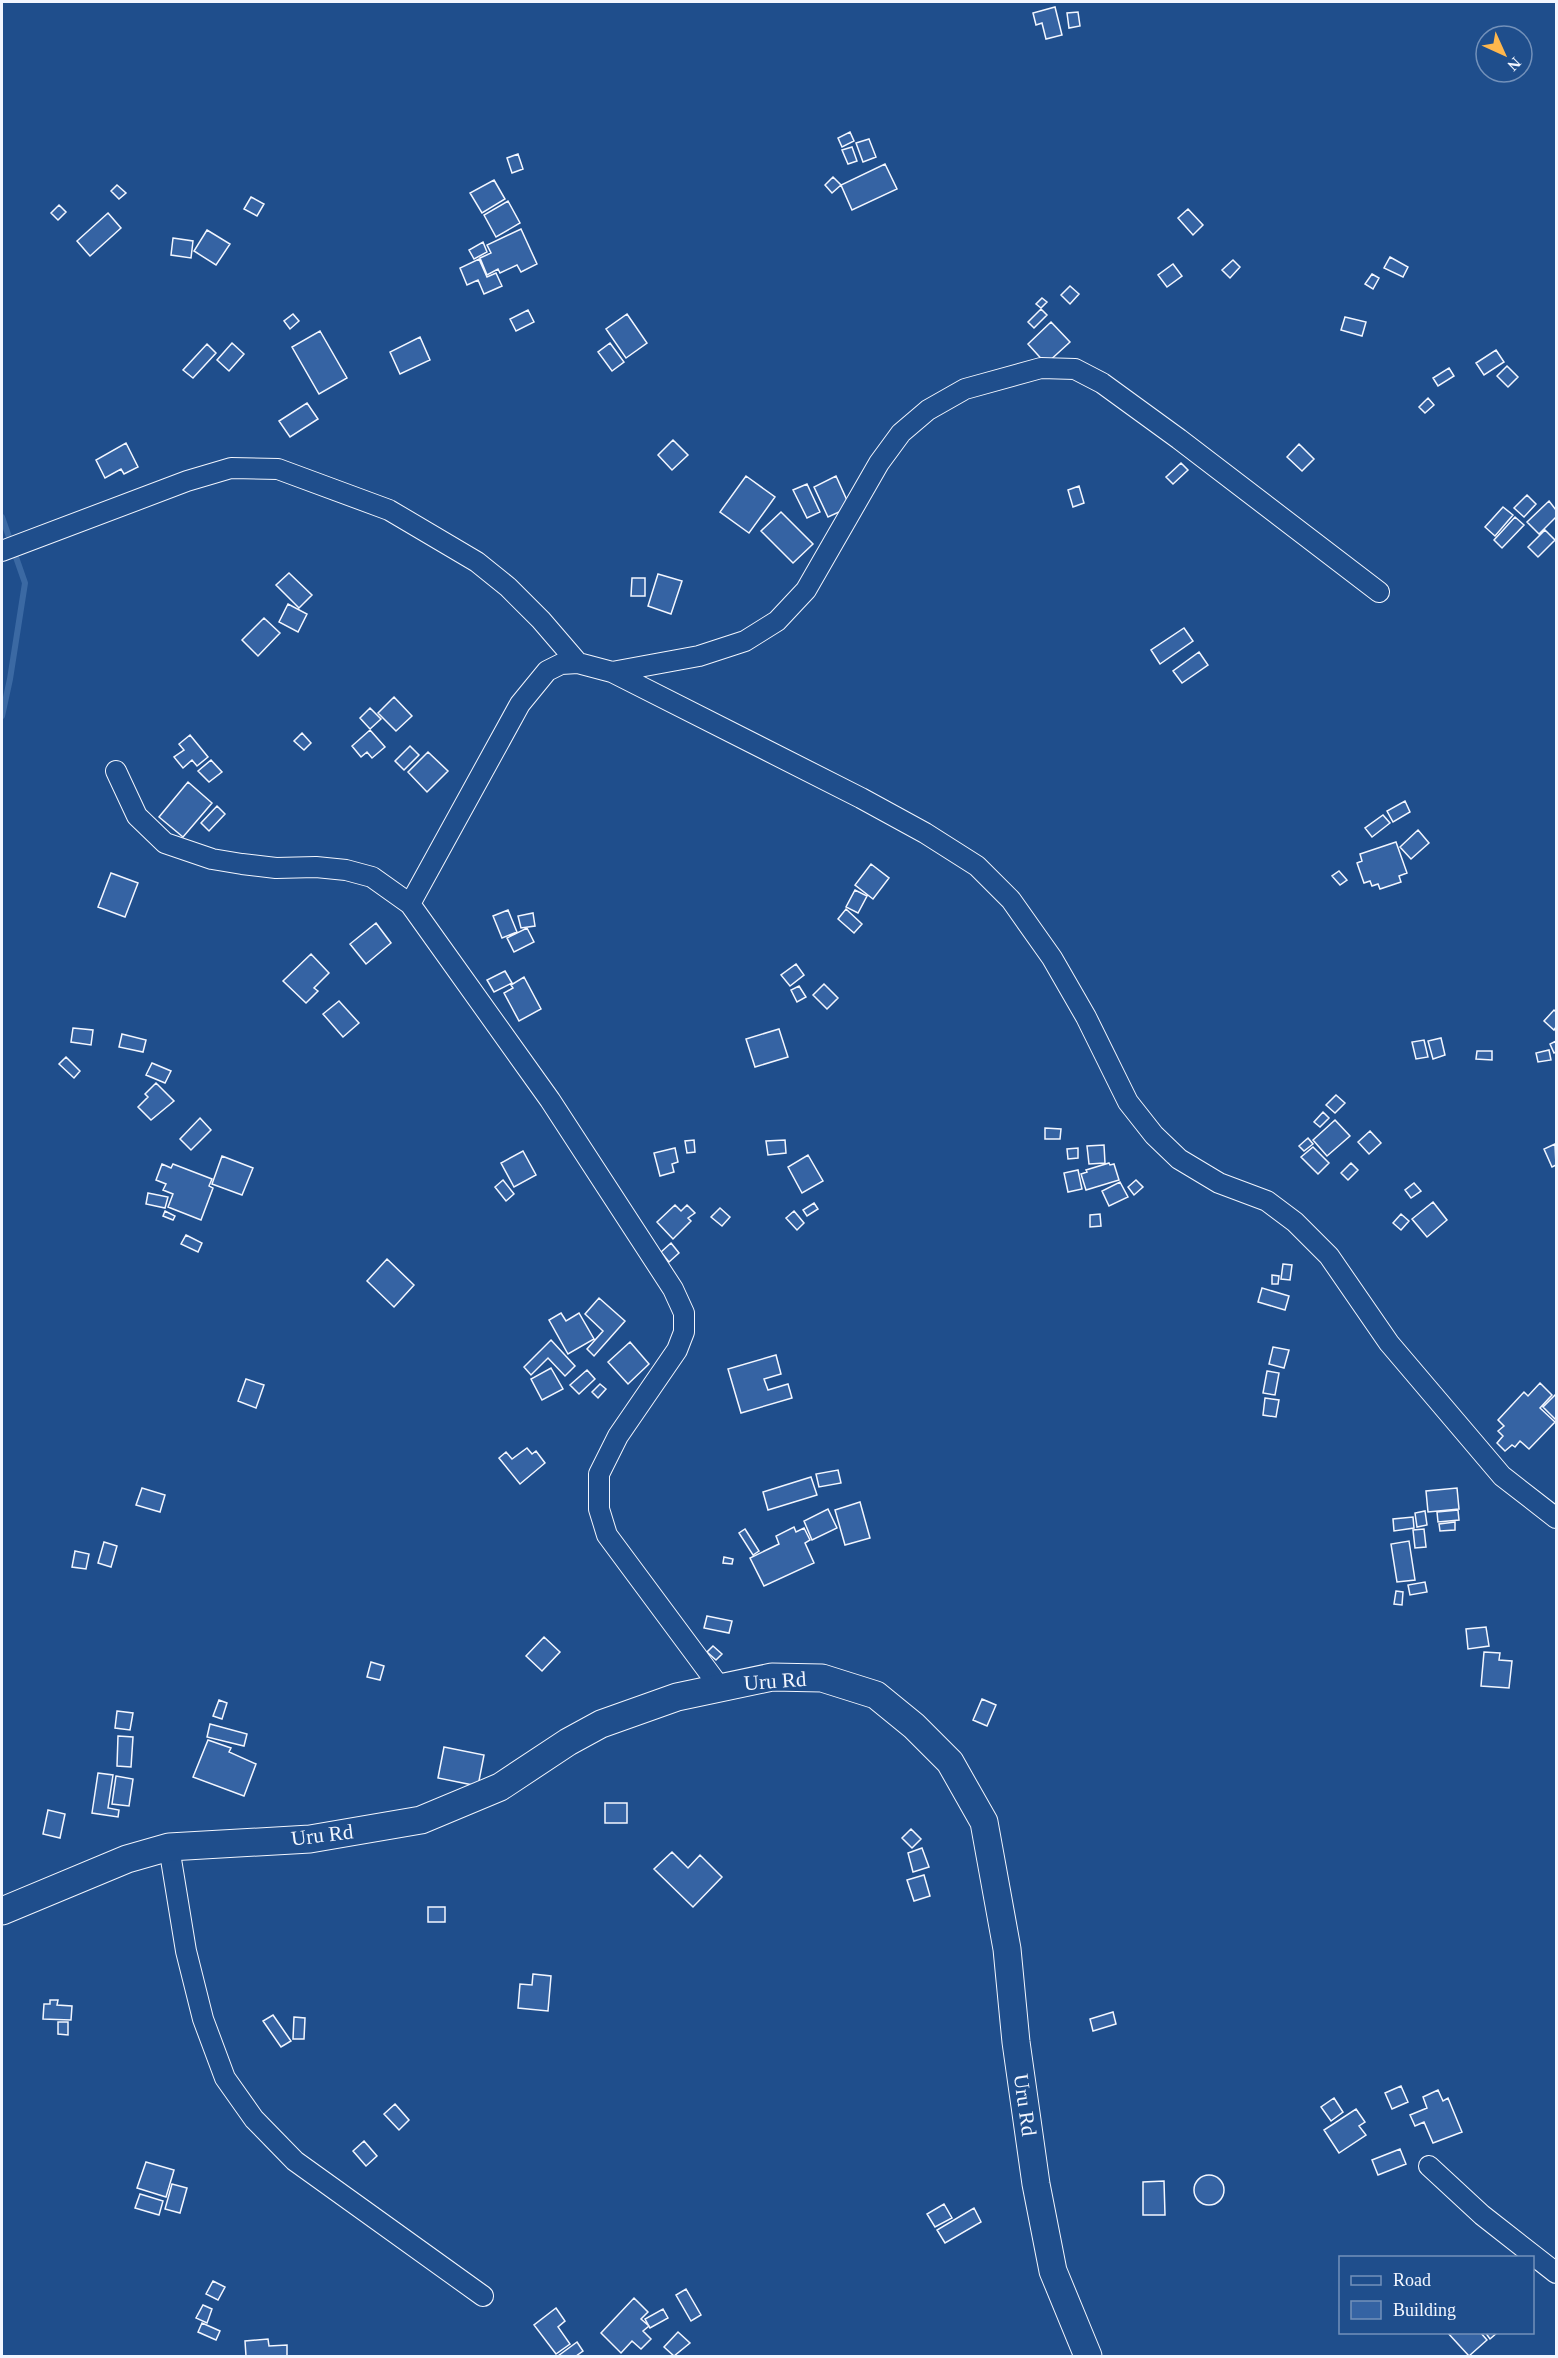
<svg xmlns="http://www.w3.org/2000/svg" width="1558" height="2358" font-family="Georgia,serif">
<rect width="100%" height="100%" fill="#1f4e8c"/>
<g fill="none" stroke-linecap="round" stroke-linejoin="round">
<path stroke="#3b69a3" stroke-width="6" d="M2,517L25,583L10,679L2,716"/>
</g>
<path fill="#3563a3" stroke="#f2f6ff" stroke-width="1.5" d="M1055,7L1062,35L1046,39L1042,23L1036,25L1033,13Z
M1078,12L1080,26L1069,28L1067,13Z
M850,132L854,141L842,147L838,138Z
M869,139L876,157L863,162L856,143Z
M852,147L857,161L848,164L842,150Z
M518,154L523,169L512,173L507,158Z
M885,164L897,189L852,210L841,185Z
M833,177L841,185L832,193L825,185Z
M494,180L505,199L482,213L470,193Z
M117,185L126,193L119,199L111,191Z
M251,197L264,204L257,216L244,209Z
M508,201L520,223L496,237L484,215Z
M59,205L66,212L58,220L51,213Z
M1188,209L1203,225L1193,235L1178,218Z
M108,213L121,228L90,256L77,241Z
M521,229L537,264L521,272L517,265L500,273L498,269L487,275L480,258L491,253L487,245Z
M207,230L230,244L216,265L194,251Z
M173,238L193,241L191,258L171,255Z
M483,242L487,252L474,259L469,250Z
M1390,257L1408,267L1403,277L1384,268Z
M479,259L487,277L496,273L502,286L484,294L478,280L467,285L460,268Z
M1233,260L1240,267L1230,278L1222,270Z
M1173,264L1182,276L1167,287L1158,275Z
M1372,274L1379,278L1373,289L1365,284Z
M1070,286L1079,294L1070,304L1061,295Z
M1042,298L1047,302L1041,308L1036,304Z
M1041,309L1047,315L1034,328L1028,322Z
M528,310L534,322L516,331L510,319Z
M293,314L299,321L290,329L284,321Z
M627,314L647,343L626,358L606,329Z
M1345,317L1366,322L1362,336L1341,330Z
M1051,322L1070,342L1046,364L1028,344Z
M320,331L347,378L319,394L292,347Z
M420,337L430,360L400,374L390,352Z
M232,343L244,354L229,371L217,360Z
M610,343L624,362L612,371L598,352Z
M207,344L216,353L193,378L183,370Z
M1496,350L1504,362L1484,375L1476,363Z
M1507,366L1518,377L1508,387L1497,376Z
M1449,368L1454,376L1438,386L1433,378Z
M1428,398L1434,405L1425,413L1419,407Z
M307,403L318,419L290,437L279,421Z
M673,440L688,455L672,470L658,455Z
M126,443L138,467L124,474L121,469L105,478L96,460Z
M1299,444L1314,459L1302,471L1287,457Z
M1181,463L1188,470L1173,484L1166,477Z
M746,476L775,497L749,533L720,512Z
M836,476L850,507L828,517L814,487Z
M807,484L820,512L807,518L793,490Z
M1079,486L1084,503L1073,507L1068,490Z
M1527,495L1536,504L1524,517L1514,508Z
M1549,501L1556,510V517L1539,534L1527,522Z
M1503,507L1513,515L1495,536L1485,527Z
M781,512L813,544L793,563L761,531Z
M1515,517L1524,525L1502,548L1494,540Z
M1545,530L1555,540L1538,557L1528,547Z
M289,573L312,595L299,608L276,585Z
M658,574L682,581L671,614L648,606Z
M632,578H645V596H631Z
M288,604L307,614L298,632L279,622Z
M264,618L280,633L258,656L242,640Z
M1184,628L1193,641L1160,664L1151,650Z
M1199,652L1208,665L1182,683L1173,671Z
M394,697L412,716L396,731L378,713Z
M370,708L381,719L370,729L360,718Z
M370,730L385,747L372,758L367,752L361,757L352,746Z
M302,733L311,743L304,750L294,741Z
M190,735L208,757L197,766L192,760L183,768L174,757L184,750L179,744Z
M410,746L419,755L404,770L395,761Z
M428,752L448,771L427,792L408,772Z
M211,760L222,772L209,782L198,771Z
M188,782L212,803L183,837L159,817Z
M1405,801L1410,812L1393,822L1387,811Z
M217,806L225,814L209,831L201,823Z
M1383,815L1390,823L1372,837L1365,828Z
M1418,830L1429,843L1411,859L1400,847Z
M1396,842L1407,873L1399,876L1401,882L1380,889L1378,884L1372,886L1370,881L1364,883L1357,863L1362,861L1360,854Z
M871,864L889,878L873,899L855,885Z
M1339,871L1347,880L1340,885L1332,876Z
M111,873L138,883L125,917L98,907Z
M855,890L867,896L858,913L846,907Z
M846,909L862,924L854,933L838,919Z
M508,910L517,932L502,938L493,916Z
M533,913L535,926L521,928L518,916Z
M376,923L391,943L366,964L350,944Z
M527,928L534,942L514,952L507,938Z
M311,954L329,973L314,988L318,991L306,1003L283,981Z
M796,964L804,975L790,986L781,975Z
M505,971L512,983L494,992L487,980Z
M524,977L541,1009L519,1021L504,993L513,988L511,985Z
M824,984L838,998L827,1009L813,995Z
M799,986L806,997L797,1002L791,990Z
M339,1001L359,1023L343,1037L323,1014Z
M1554,1010L1556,1012V1027L1554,1030L1544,1021Z
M73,1028L93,1030L91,1045L71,1042Z
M779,1029L788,1057L755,1067L746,1039Z
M122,1034L146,1040L143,1052L119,1047Z
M1441,1038L1445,1055L1433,1059L1428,1041Z
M1424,1040L1428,1057L1416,1059L1412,1042Z
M1556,1041V1052L1554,1053L1550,1044Z
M1549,1050L1551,1060L1538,1062L1536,1053Z
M1477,1051H1492V1060L1476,1059Z
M66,1057L80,1071L74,1078L59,1064Z
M152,1063L171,1071L165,1083L146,1075Z
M156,1083L174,1101L151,1120L138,1107L148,1097L145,1094Z
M1336,1095L1345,1103L1335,1113L1326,1105Z
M1323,1112L1329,1118L1320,1127L1314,1122Z
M200,1118L211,1130L191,1150L180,1139Z
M1335,1120L1350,1136L1327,1156L1313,1140Z
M1045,1128L1061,1129L1060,1139H1045Z
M1370,1131L1381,1143L1369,1154L1358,1142Z
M1308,1138L1313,1144L1304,1151L1299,1146Z
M694,1140L695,1152L687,1153L685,1141Z
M785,1140L786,1153L768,1155L766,1141Z
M1555,1144L1556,1165L1552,1167L1544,1149Z
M1104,1145L1105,1163L1089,1164L1087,1146Z
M1313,1147L1329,1163L1318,1174L1301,1157Z
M675,1148L678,1162L672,1164L674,1172L660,1176L654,1153Z
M1078,1148V1158L1068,1159L1067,1149Z
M523,1151L536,1175L514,1187L501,1163Z
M808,1155L823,1181L802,1193L788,1167Z
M222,1156L253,1168L242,1195L212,1184Z
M1109,1163L1110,1165L1114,1164L1119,1180L1086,1190L1081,1174L1087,1172L1086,1170Z
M1351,1163L1358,1170L1348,1180L1341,1173Z
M162,1164L171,1168L173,1164L212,1179L209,1186L213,1188L201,1220L168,1207L173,1194L163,1190L166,1184L156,1180Z
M1078,1170L1082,1189L1068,1192L1064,1173Z
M503,1180L514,1194L506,1201L495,1187Z
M1136,1180L1143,1187L1134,1195L1128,1187Z
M1120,1182L1128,1197L1109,1206L1102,1191Z
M1414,1183L1421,1191L1411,1198L1405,1190Z
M148,1193L168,1197L165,1208L146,1204Z
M1433,1202L1447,1220L1427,1237L1412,1219Z
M814,1203L818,1209L807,1216L803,1210Z
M675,1205L681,1211L687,1205L695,1213L688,1218L691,1221L673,1239L657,1222Z
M720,1208L730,1217L722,1226L711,1217Z
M165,1211L175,1216L173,1220L163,1216Z
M794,1211L804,1223L797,1230L786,1218Z
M1100,1214L1101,1226L1090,1227V1215Z
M1401,1214L1409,1221L1401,1230L1393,1223Z
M186,1235L202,1243L198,1252L181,1244Z
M671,1243L679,1253L669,1262L661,1252Z
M387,1259L414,1285L394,1307L367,1281Z
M1283,1264L1292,1265L1290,1280L1281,1279Z
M1272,1275L1279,1276L1278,1284H1272Z
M1262,1288L1289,1296L1285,1310L1258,1302Z
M599,1298L625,1321L594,1356L587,1349L603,1331L585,1314Z
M561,1313L566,1321L579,1313L594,1339L568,1354L549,1320Z
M551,1340L575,1366L565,1376L548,1358L531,1375L524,1367Z
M630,1342L649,1364L628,1384L608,1362Z
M1273,1347L1289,1350L1284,1368L1269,1364Z
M776,1355L781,1374L764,1379L768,1390L788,1384L792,1398L741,1413L728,1369Z
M551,1368L563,1389L542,1400L531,1379Z
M587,1370L595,1379L579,1394L570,1385Z
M1267,1371L1279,1373L1275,1395L1263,1393Z
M246,1379L264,1385L256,1408L238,1401Z
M1540,1383L1552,1395L1540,1408L1555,1422L1529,1449L1520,1441L1515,1447L1512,1445L1505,1451L1497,1443L1503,1436L1498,1431L1504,1426L1498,1420L1524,1392L1528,1396Z
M600,1384L606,1389L598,1398L592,1392Z
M1555,1395L1556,1397V1420L1543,1407Z
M1265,1398L1279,1400L1276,1417L1263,1415Z
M527,1448L532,1454L536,1451L545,1463L520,1484L499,1458L506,1452L512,1459Z
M838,1470L841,1483L819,1487L816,1474Z
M811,1477L817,1495L768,1510L763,1492Z
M142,1488L165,1495L160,1512L136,1505Z
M1457,1488L1459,1509L1428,1512L1426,1491Z
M860,1502L870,1538L845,1545L835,1510Z
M828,1509L837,1528L812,1540L804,1521Z
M1458,1510L1459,1520L1438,1522L1437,1512Z
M1425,1511L1427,1525L1417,1527L1415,1513Z
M1413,1517L1414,1528L1394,1531L1393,1519Z
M1455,1522V1530L1440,1531L1439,1524Z
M794,1527L796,1532L804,1528L810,1540L805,1543L814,1563L764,1586L750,1558L779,1544L776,1536Z
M745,1529L759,1551L753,1555L739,1533Z
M1424,1529L1426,1547L1415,1548L1413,1530Z
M1409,1541L1415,1580L1397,1582L1391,1544Z
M104,1542L117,1546L111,1567L98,1563Z
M75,1551L89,1554L86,1569L72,1567Z
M724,1557L733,1559L732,1564L723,1563Z
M1425,1582L1427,1592L1410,1595L1408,1585Z
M1396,1591L1403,1592L1402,1605L1394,1604Z
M707,1616L732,1621L729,1633L704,1628Z
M1486,1627L1489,1646L1468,1649L1466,1629Z
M544,1637L560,1652L542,1671L526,1656Z
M713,1646L722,1654L716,1660L707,1652Z
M1484,1652L1500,1653L1499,1660L1512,1661L1509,1688L1481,1686Z
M371,1662L384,1666L380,1680L367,1677Z
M982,1699L996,1705L987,1726L973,1720Z
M219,1700L227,1703L222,1719L213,1716Z
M117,1711L133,1713L130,1730L115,1728Z
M210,1724L247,1734L244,1746L207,1737Z
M118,1736L133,1737L131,1767L117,1766Z
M208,1740L231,1748L229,1752L256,1764L244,1796L193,1777Z
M444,1747L484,1755L478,1786L438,1778Z
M98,1773L113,1775L108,1808L119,1810L118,1817L92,1813Z
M116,1776L133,1779L129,1806L112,1804Z
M605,1803H627V1823H605Z
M48,1810L65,1814L60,1838L43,1834Z
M911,1829L921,1839L912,1848L902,1838Z
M922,1848L929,1867L913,1872L908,1853Z
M672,1852L688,1868L700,1855L722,1877L693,1907L654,1869Z
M924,1875L930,1896L914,1901L907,1880Z
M428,1907H445V1922H428Z
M533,1974L551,1976L548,2011L518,2008L520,1984L532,1985Z
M50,2000H58L57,2005L72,2006L71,2020L43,2019L44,2004H50Z
M1113,2012L1116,2024L1093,2031L1090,2019Z
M273,2015L291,2041L281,2047L263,2021Z
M294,2017L305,2018L304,2039H293Z
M58,2022H68V2035L58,2034Z
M1401,2086L1408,2102L1392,2109L1385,2093Z
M1438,2090L1443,2101L1448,2098L1462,2132L1433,2143L1424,2122L1415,2126L1410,2115L1427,2108L1423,2097Z
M1334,2098L1343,2112L1331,2121L1321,2107Z
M395,2104L409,2120L399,2130L384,2114Z
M1356,2109L1365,2122L1359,2126L1366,2135L1339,2153L1324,2130Z
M364,2141L377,2156L366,2166L353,2151Z
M1400,2149L1406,2164L1378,2175L1372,2160Z
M146,2162L174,2170L166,2197L137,2188Z
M1194 2190a15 15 0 1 1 30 0a15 15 0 1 1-30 0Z
M1164,2181L1165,2215H1143V2182Z
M172,2184L187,2188L180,2213L165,2209Z
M140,2194L163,2201L159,2215L135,2208Z
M944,2204L952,2218L935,2227L927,2214Z
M974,2208L981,2222L945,2243L937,2230Z
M213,2281L225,2287L218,2300L206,2294Z
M686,2289L701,2315L691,2321L676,2295Z
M634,2298L648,2312L641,2319L649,2326L643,2331L651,2339L641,2349L632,2341L621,2353L601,2333Z
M203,2305L212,2309L207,2323L196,2318Z
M556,2308L565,2321L558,2327L570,2344L556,2354L534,2325Z
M663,2309L668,2318L650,2328L645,2319Z
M202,2323L220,2331L216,2340L198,2332Z
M678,2332L690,2343L674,2356L664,2347Z
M1447,2332H1480L1487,2340L1469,2356Z
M1485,2332H1498L1490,2339Z
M268,2339L269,2346L287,2345V2356H246L245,2341Z
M577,2342L583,2351L576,2356H558Z"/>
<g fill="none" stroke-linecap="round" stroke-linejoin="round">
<defs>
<path id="street" d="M2,551L187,481L231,468L278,469L389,510L477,562L508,587L541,620L578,663
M612,672L861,798L925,833L977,866L1011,900L1052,958L1086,1017L1128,1102L1154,1135L1179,1159L1219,1183L1267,1201L1295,1222L1329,1256L1389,1343L1502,1476L1556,1518
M116,771L137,816L165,843L212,859L242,864L276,868L316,867L346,870L372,877L410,904L550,1100L673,1289L684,1313V1332L677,1350L618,1436L599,1474V1509L607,1535L719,1686
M410,904L520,704L547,671L561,664L578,663L612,672L699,656L745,641L777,621L806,590L879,463L901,433L928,410L965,389L1041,368L1075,369L1102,383L1179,439L1379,592
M169,1847L186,1951L203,2019L225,2078L254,2119L295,2161L483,2296
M1429,2166L1482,2215L1556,2273"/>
<path id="secondary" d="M2,1911L127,1859L169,1847L310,1839L421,1820L500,1787L568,1742L601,1724L677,1697L772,1677L822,1678L876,1695L914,1726L950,1762L984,1822L1007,1949L1016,2042L1036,2184L1053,2271L1088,2356"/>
</defs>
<use href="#street" stroke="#f2f6ff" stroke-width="22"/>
<use href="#secondary" stroke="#f2f6ff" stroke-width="29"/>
<use href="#street" stroke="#1f4e8c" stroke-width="20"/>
<use href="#secondary" stroke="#1f4e8c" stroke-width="27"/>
</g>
<g text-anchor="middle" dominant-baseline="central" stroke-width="4.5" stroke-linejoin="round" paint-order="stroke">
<g font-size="21" fill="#f2f6ff" stroke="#1f4e8c">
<text transform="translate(775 1681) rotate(-4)">Uru Rd</text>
<text transform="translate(322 1835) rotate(-7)">Uru Rd</text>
<text transform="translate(1025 2105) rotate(82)">Uru Rd</text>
</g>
</g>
<rect width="1558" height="2358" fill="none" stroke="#f2f6ff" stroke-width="6"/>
<rect x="1339" y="2256" width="195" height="78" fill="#1f4e8c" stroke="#7391ba" stroke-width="1.5"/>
<rect x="1351" y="2276" width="30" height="9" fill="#1f4e8c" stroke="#7391ba" stroke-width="1.5"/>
<text x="1393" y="2286" font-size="18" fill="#f2f6ff">Road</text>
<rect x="1351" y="2301" width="30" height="18" fill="#3563a3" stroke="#7391ba" stroke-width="1.5"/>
<text x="1393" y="2316" font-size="18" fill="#f2f6ff">Building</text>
<g transform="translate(1504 54) rotate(135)"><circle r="28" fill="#1f4e8c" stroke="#7391ba" stroke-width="1.5"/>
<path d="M0-4.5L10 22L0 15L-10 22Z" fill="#ffb74d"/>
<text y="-9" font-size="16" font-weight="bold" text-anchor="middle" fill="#f2f6ff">N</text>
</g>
</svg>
